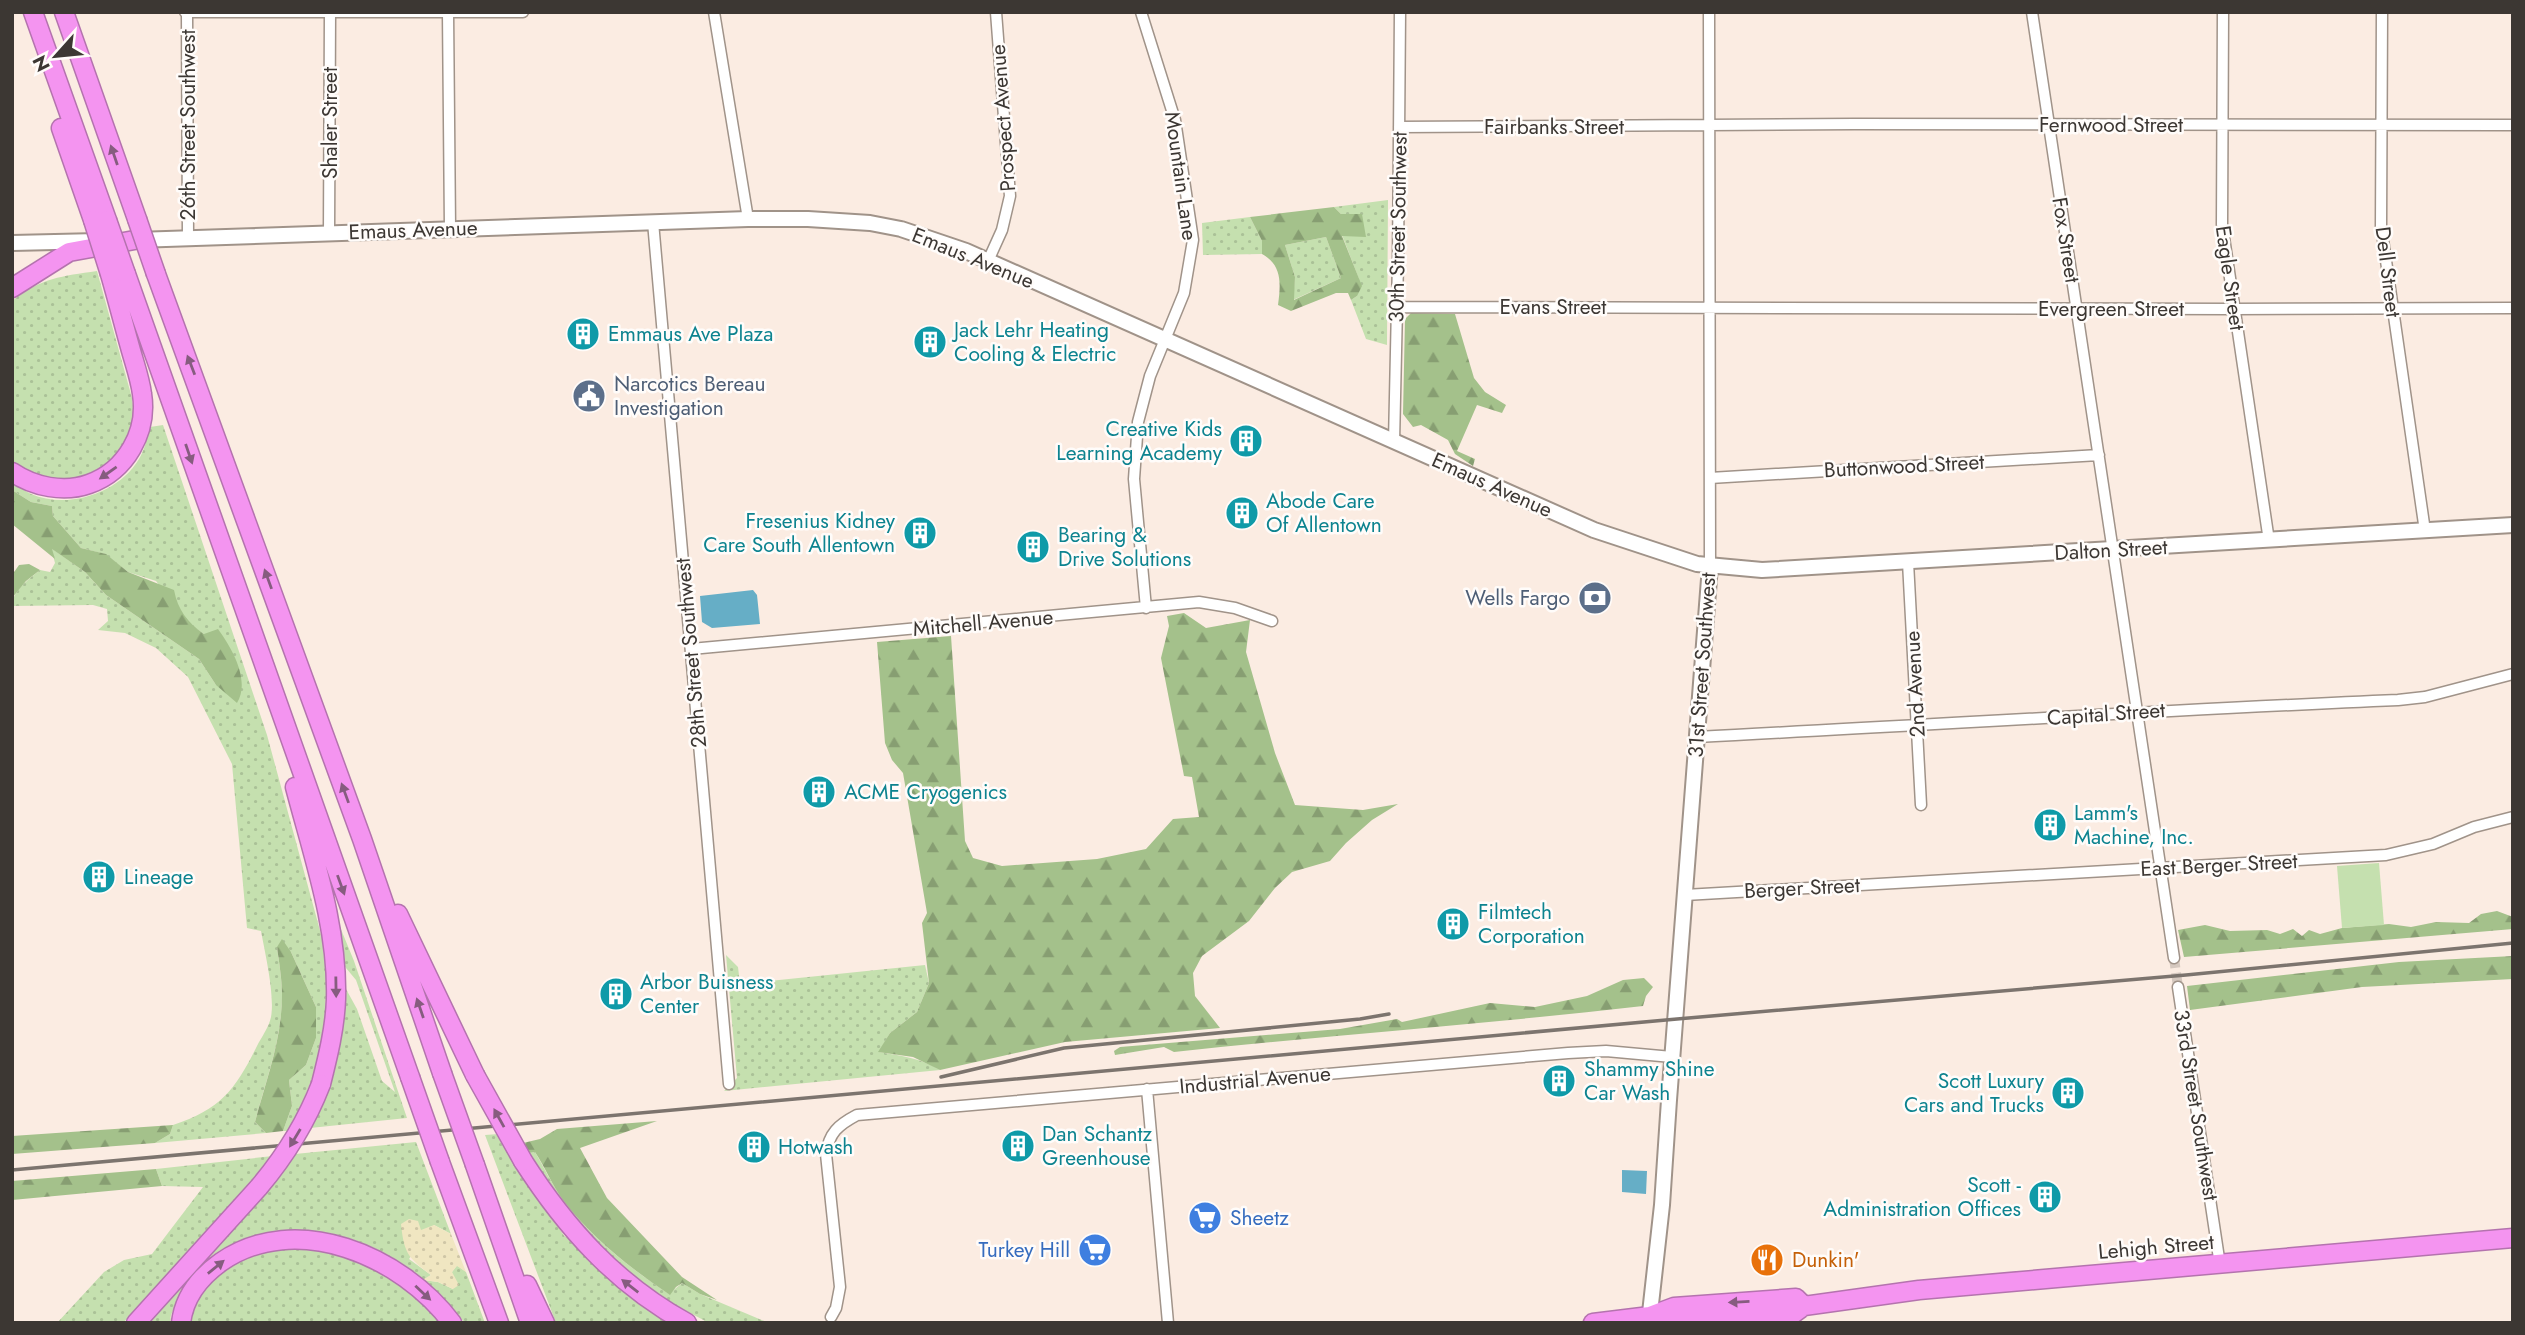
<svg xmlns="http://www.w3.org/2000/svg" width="2525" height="1335" font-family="Jost,sans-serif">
<defs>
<pattern id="grass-dots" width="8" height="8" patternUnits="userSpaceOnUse" patternTransform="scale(1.75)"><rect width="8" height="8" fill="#c5e0af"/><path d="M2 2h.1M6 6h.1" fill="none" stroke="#aac197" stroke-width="1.8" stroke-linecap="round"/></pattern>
<pattern id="forest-firs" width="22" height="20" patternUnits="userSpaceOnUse" patternTransform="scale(1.75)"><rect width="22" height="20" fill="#a4c18b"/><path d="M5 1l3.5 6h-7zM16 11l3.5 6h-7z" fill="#879e72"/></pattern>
<pattern id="sand-dots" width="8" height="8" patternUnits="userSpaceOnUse" patternTransform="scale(1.75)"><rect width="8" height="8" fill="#f0e6c1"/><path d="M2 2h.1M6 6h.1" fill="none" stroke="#cfc6a6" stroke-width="1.8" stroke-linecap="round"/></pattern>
</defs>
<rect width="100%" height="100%" fill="#fbece2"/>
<path fill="url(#grass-dots)" d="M1388,200L1387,345L1366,339L1351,300L1357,296L1359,279L1342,235L1341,214L1334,207Z
M1250,217L1262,241V254L1203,255L1202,223Z
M1326,237L1341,278L1293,300L1295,277L1285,245Z
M97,271L132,398L135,421L128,445L99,474L57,484L25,471L12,460V301C41,278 62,276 97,271Z
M163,425L267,735L322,938L327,979L324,1032L315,1071L299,1111L289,1131H283L292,1106L289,1080L306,1065L316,1038V1007L291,952L277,947C279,963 282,979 282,995C282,1040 266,1079 255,1122L266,1133L155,1143L170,1134L173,1125C221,1109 235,1090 257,1046C261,1038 269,1027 271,1017C275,995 265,953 261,931L247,928L232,764L188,677L156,648L125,633L98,630L108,621L107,609L93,605L12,606C12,591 29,579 40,570L50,572L55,563L51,548L85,572L106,595L199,659L216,685L204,634L191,625L156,581L128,572L105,554L81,548L53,516L52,506L31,502L12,490V483C18,486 25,491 31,494C68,510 119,493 139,459C145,449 147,438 150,427Z
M331,905L354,961L407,1118L310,1128L341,980L357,1009L382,1081L395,1092L356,980L341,962Z
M726,955L738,967L740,984L925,965L929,983L917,1012L890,1033L879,1052C902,1056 920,1058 940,1070L724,1091L737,1078Z
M499,1134L527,1182L565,1237L569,1235L675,1323H556L485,1135Z
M416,1142L451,1234L434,1225L409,1259L431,1275L424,1280L438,1282L453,1289L452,1272L457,1265L466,1272L485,1323H465C448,1303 429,1282 407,1267C347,1224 262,1214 202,1263L295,1154Z
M535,1152C544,1167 552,1185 563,1199C591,1238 630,1268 669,1294L682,1283L700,1294L769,1323H709L679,1307L631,1277L581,1229L529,1153Z
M273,1156L193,1248L123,1323H57L104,1272L124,1260L152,1254L203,1187L162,1186L156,1169Z
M274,1249C287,1249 300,1248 313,1249C366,1255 407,1286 444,1323H186L204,1284L236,1259Z
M182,1286L184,1287L171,1315L170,1323H150Z"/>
<path fill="url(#forest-firs)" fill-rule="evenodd" d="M1334,207L1341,214H1362L1366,237L1342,236L1362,286L1357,296L1351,300L1348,293H1336L1291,311L1278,305C1281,283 1282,265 1262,254V241L1250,217ZM1326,237L1341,278L1294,300L1295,277L1285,245Z
M1411,313L1455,314L1474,378L1485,392L1506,405L1502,413L1477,405L1457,451L1475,459L1473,466L1455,454L1448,440L1421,425L1413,427L1403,414L1405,319Z
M12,490L31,502L52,506L53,516L81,548L106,554L128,572L174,590C178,610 187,622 204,634L218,629C231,647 251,680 237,703L216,685L199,659L106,595L85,572L52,549L55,559L12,524Z
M29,564L40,570L26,581L12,598V575L19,565Z
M1184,613L1206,628L1250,620L1246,652L1275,753L1295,805L1363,810L1398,804L1372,820L1346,843L1330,861L1292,872L1275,888L1249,921L1202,956L1193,973L1195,996L1220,1028L1065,1042L940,1070L913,1057L878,1052L890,1033L917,1012L929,983L922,923L927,913L903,773L892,760L885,743L877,642L951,636L965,841L973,858L1002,866L1097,859L1146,849L1173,819L1199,817L1192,777L1184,776L1161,658L1169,626L1167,616Z
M2497,911L2513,917V929L2184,957L2178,930L2205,925L2230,931L2267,930L2280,934L2293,929L2302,936L2309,930L2320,934L2342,928L2389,924L2411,927L2436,922L2469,923L2481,914Z
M282,939L291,952L316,1007V1038L306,1065L289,1080L292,1106L283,1131L266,1133L255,1122C266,1080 282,1040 282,995C282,979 279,962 277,947Z
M2513,956V979L2362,987L2190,1010L2187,986L2399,962Z
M1644,978L1653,987L1646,996L1643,1006C1487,1024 1330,1035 1174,1052L1164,1047L1115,1055L1114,1051L1120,1047L1340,1029L1397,1019L1402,1022L1490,1003L1535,1007L1587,996L1623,980Z
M657,1121L580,1148L607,1198L682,1277L717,1300L700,1294L682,1283L676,1287L670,1295C630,1268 592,1238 563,1200C552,1185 545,1167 535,1152L529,1153L523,1143L540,1139L557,1129Z
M173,1125L170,1134L155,1143L12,1154V1136Z
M156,1169L162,1186L12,1200V1181Z"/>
<path fill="url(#sand-dots)" d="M409,1219L418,1221L421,1230L434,1225L451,1234L466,1272L457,1266L452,1272L459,1285L453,1289L438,1282L422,1280L431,1275C408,1258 404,1253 401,1224Z"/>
<path fill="#c5e0af" d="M2379,863L2384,925L2342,928L2337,866Z"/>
<path fill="#66aec6" d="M753,590L757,595L760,624L712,628L702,622L700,596Z
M1622,1170L1647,1171L1646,1194L1622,1192Z"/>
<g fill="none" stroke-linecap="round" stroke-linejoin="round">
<path stroke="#d5c8bf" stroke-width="10" stroke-dasharray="10 5" stroke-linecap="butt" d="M2174,958L2178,987"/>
<defs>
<path id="street" d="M185,12H523
M187,12L188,238
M448,12L450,229
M714,12L748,219
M1141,12L1175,120L1193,240L1184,293L1150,376L1138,422L1134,479L1146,608
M1709,12L1710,566
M2032,12L2174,958
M2223,12L2222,224L2269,541
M2382,12L2381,226L2425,531
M1399,127L1854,124L2513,125
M653,222L729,1084
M329,233L330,12
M988,261L1002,230L1010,196L996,12
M1397,307L2234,309L2513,308
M1394,442L1398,261L1400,12
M1710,478L2099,455
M1908,562L1921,805
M691,649L1199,602L1235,608L1272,621
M1697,737C1931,725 2164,710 2398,700L2425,697L2513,674
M1685,895L2386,855L2433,844L2474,827L2513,817
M2178,987L2220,1265
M1147,1089L1168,1323
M831,1317L836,1308L840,1287L826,1154C829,1133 838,1125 857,1115L1568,1053L1606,1051L1672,1057"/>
<path id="secondary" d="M136,240L748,219H808L870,223L901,229L966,251L1594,530L1697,564L1762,570L2513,525
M12,243L98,241
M1649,1322L1662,1205L1669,1100L1710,566"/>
<path id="highway" d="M33,12L107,220
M64,12L137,219
M61,128L93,220
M126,274L410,1077
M156,274L362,839L442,1073
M12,288L69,252L140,239
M12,472C34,487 64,493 89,484C126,471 148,432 142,394C140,378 134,362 130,347C123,322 117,298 110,274
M295,787C313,856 338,927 336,999C335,1028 328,1056 321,1084
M398,914L475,1075
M523,1161C566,1228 616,1284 687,1323
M440,1162L499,1323
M475,1165L530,1323
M527,1285L545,1323
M1650,1316L1677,1321L1793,1314L1804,1306L1919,1290L2513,1238
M136,1323L259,1187
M181,1323C184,1297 200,1277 221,1262C296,1210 402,1256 452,1323
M1593,1323L1650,1316L1674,1307L1796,1298L1804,1306"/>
</defs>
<use href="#street" stroke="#a09389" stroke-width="13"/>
<use href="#secondary" stroke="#a09389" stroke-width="18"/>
<use href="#highway" stroke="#b473ae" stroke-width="21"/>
<use href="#street" stroke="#fff" stroke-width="10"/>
<use href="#secondary" stroke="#fff" stroke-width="14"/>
<use href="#highway" stroke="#f494f0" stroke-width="18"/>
<path stroke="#7c746e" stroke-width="3.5" d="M941,1077L1064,1048L1360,1019L1389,1014
M12,1170L1677,1019L2186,975L2513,943"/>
<defs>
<path id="highway-bridge" d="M137,219L156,274
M93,220L110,274
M107,220L126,274
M442,1073L475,1165
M475,1075L523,1161
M410,1077L440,1162
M259,1187C286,1155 306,1123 321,1084"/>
</defs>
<use href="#highway-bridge" stroke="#b473ae" stroke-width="21" stroke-linecap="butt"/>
<use href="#highway-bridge" stroke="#f494f0" stroke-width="18"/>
</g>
<defs><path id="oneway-solid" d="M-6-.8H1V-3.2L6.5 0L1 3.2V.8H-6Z" transform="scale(1.75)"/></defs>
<g fill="#865c7f">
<use href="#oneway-solid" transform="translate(114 155) rotate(-109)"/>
<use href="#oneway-solid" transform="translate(191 365) rotate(-111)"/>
<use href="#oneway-solid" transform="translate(189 454) rotate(71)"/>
<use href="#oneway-solid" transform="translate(108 473) rotate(145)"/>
<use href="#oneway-solid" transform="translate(268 579) rotate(-110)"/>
<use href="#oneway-solid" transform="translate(345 793) rotate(-110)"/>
<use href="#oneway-solid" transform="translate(341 885) rotate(70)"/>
<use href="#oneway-solid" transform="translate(336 987) rotate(89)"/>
<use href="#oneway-solid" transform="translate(420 1008) rotate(-109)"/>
<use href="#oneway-solid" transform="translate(499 1118) rotate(-119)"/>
<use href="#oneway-solid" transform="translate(295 1138) rotate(121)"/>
<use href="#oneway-solid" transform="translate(216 1267) rotate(-39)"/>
<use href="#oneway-solid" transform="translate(630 1286) rotate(-142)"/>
<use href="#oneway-solid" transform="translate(423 1293) rotate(43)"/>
<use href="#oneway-solid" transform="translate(1739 1302) rotate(177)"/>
</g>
<defs>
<symbol id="building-disc" viewBox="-11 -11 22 22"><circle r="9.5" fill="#0f9aa8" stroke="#fffcfa"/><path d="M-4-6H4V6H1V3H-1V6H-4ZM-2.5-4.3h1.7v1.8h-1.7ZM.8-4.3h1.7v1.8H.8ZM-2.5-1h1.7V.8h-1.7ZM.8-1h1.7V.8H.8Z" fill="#fff"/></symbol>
<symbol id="civic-disc" viewBox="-11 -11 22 22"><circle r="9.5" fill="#5c6f8a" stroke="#fffcfa"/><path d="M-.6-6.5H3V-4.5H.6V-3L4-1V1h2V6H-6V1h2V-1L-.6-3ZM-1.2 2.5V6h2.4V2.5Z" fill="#fff"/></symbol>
<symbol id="bank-disc" viewBox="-11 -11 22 22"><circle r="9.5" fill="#5c6f8a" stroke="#fffcfa"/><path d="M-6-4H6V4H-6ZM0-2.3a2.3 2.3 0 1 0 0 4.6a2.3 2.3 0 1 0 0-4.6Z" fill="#fff"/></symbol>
<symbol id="supermarket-disc" viewBox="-11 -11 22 22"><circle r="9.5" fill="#3f7fe0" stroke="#fffcfa"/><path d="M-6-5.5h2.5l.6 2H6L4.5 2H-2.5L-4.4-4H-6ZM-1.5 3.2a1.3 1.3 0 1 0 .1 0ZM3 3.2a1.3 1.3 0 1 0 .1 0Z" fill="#fff"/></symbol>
<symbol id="restaurant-disc" viewBox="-11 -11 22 22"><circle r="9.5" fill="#e8710a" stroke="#fffcfa"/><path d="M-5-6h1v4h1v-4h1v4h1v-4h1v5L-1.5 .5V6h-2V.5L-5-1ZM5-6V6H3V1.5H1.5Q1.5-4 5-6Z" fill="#fff"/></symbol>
</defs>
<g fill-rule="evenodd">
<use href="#building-disc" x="564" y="315" width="38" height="38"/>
<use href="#building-disc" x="911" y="323" width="38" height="38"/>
<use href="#civic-disc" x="570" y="377" width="38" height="38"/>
<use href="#building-disc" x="1227" y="422" width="38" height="38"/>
<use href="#building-disc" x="1223" y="494" width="38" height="38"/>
<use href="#building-disc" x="901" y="514" width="38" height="38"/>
<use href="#building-disc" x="1014" y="528" width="38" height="38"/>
<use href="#bank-disc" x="1576" y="579" width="38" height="38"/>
<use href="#building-disc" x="800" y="773" width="38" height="38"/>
<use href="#building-disc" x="2031" y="806" width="38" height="38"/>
<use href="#building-disc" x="80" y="858" width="38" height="38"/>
<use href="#building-disc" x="1434" y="905" width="38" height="38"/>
<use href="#building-disc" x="597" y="975" width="38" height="38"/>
<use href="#building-disc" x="1540" y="1062" width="38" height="38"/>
<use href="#building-disc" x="2049" y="1074" width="38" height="38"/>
<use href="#building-disc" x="999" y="1127" width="38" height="38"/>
<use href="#building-disc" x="735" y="1128" width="38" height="38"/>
<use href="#building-disc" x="2026" y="1178" width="38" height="38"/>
<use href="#supermarket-disc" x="1186" y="1199" width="38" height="38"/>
<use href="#supermarket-disc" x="1076" y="1231" width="38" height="38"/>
<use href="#restaurant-disc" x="1748" y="1241" width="38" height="38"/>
</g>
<g text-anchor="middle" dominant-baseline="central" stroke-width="5" stroke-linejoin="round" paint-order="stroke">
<g font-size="21" fill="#3c3733" stroke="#fffcfa">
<text transform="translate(1003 118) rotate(-94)">Prospect Avenue</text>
<text transform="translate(330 123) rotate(-90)">Shaler Street</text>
<text transform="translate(188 125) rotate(-90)">26th Street Southwest</text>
<text x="2111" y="125">Fernwood Street</text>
<text x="1554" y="127">Fairbanks Street</text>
<text transform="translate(1181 176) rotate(82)">Mountain Lane</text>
<text transform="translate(1398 227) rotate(-89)">30th Street Southwest</text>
<text transform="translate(413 230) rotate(-2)">Emaus Avenue</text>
<text transform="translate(2066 240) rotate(81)">Fox Street</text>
<text transform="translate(973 258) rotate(22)">Emaus Avenue</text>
<text transform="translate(2388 272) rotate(83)">Dell Street</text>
<text transform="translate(2230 278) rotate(82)">Eagle Street</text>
<text x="1553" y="307">Evans Street</text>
<text x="2111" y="309">Evergreen Street</text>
<text transform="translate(1904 466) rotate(-3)">Buttonwood Street</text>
<text transform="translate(1492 485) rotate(24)">Emaus Avenue</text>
<text transform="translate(2111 550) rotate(-3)">Dalton Street</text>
<text transform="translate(983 623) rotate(-5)">Mitchell Avenue</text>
<text transform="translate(691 653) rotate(-95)">28th Street Southwest</text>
<text transform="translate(1702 665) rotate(-86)">31st Street Southwest</text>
<text transform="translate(1915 684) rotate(-93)">2nd Avenue</text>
<text transform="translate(2106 714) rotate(-4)">Capital Street</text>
<text transform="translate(2219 865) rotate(-3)">East Berger Street</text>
<text transform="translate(1802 888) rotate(-3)">Berger Street</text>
<text transform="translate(1255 1080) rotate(-5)">Industrial Avenue</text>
<text transform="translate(2196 1105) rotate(81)">33rd Street Southwest</text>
<text transform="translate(2156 1247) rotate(-5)">Lehigh Street</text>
</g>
<g font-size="21" fill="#0d838f" stroke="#fffcfa" text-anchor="start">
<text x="954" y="330">Jack Lehr Heating<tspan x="954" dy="24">Cooling &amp; Electric</tspan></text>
<text x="608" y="334">Emmaus Ave Plaza</text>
<text x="1222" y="429" text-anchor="end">Creative Kids<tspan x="1222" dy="24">Learning Academy</tspan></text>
<text x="1266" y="501">Abode Care<tspan x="1266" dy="24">Of Allentown</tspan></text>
<text x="895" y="521" text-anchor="end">Fresenius Kidney<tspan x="895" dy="24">Care South Allentown</tspan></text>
<text x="1058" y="535">Bearing &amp;<tspan x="1058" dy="24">Drive Solutions</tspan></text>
<text x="844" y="792">ACME Cryogenics</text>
<text x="2074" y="813">Lamm's<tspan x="2074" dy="24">Machine, Inc.</tspan></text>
<text x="124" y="877">Lineage</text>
<text x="1478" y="912">Filmtech<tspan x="1478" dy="24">Corporation</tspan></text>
<text x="640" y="982">Arbor Buisness<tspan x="640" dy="24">Center</tspan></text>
<text x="1584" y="1069">Shammy Shine<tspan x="1584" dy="24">Car Wash</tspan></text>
<text x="2044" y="1081" text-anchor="end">Scott Luxury<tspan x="2044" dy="24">Cars and Trucks</tspan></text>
<text x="1042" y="1134">Dan Schantz<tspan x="1042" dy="24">Greenhouse</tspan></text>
<text x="778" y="1147">Hotwash</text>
<text x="2021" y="1185" text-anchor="end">Scott -<tspan x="2021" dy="24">Administration Offices</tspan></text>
</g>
<g font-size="21" fill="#4e5e75" stroke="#fffcfa" text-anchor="start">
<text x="614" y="384">Narcotics Bereau<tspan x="614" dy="24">Investigation</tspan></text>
<text x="1570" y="598" text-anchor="end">Wells Fargo</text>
</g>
<g font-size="21" fill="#366cbe" stroke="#fffcfa" text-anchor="start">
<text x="1230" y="1218">Sheetz</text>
<text x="1070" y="1250" text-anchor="end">Turkey Hill</text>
</g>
<g font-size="21" fill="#c56008" stroke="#fffcfa" text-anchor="start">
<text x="1792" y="1260">Dunkin'</text>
</g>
</g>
<rect width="2525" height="1335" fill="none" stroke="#3c3733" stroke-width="28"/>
<g transform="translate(56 56) rotate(243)" stroke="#fffcfa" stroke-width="5" paint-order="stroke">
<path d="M0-5L12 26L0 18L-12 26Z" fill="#3c3733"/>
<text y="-10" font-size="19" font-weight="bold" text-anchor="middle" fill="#3c3733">N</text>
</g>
</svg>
